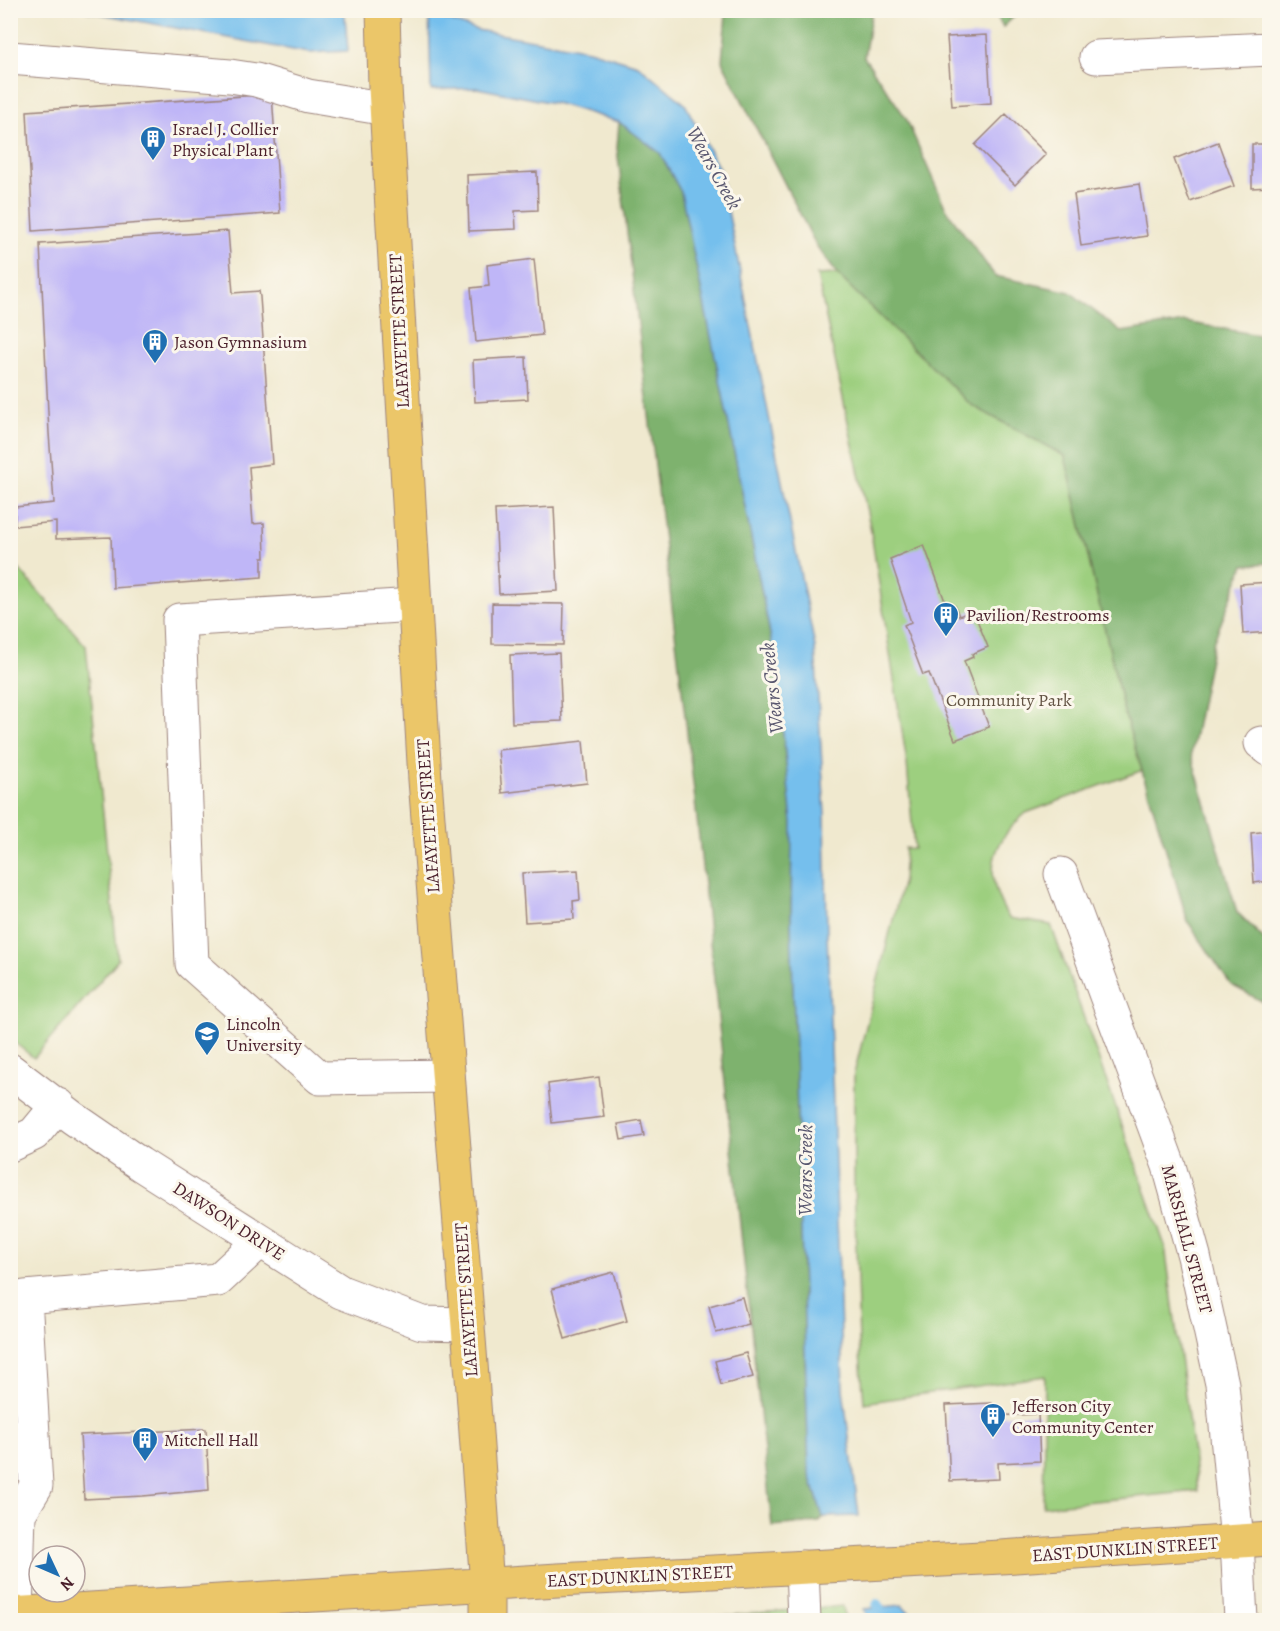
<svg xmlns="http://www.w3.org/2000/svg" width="1280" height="1631" font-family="Alegreya,serif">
<rect width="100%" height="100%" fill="#fbf7ec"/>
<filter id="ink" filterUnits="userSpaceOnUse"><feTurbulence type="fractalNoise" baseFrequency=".0167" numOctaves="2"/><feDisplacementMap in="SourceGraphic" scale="12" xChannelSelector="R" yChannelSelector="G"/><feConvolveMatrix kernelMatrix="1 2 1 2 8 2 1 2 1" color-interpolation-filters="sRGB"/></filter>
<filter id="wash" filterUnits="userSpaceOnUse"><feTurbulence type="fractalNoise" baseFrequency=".008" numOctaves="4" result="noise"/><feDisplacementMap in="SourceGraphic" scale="24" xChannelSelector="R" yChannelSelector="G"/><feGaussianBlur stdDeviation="1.35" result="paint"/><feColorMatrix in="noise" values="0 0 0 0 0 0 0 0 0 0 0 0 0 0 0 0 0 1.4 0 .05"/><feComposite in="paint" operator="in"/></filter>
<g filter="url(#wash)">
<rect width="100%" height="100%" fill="#f0e9cf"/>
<path fill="#9dcf7f" stroke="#747755" stroke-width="1.5" d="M837,274L971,405L1065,456L1124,712L1143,770L1026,813C989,844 983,877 1009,918L1051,925L1165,1246L1198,1491L1043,1506L1045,1376L864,1403L859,1342L854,1181V1074L903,880L905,848L914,849L907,763L870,526L817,275Z
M11,560L86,646L118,960L34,1058L10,1039Z
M843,1606L845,1620H672Z"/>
<path fill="#7eb26e" stroke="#64684c" stroke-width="1.5" d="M728,11H872L864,57L906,118L946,209L995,276L1070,292L1121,332L1185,322L1269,337V563L1244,565L1213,643L1191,754L1237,912L1269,944V1005L1231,985L1188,922L1124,712L1065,456L971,405L837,274L816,245L722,61L726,14Z
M994,11H1020L1003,27Z
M619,122L660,153L681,192L723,395L776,664L792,822L791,925L809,1472L823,1517L819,1522L772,1526L694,791L617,148Z"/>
<path fill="#74bfed" stroke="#5f6f8c" stroke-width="1.5" d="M85,11H342L345,16L348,51L309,53Z
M429,11L436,16L477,30L589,50L638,65L685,104L720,171L815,647L825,815L827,932L843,1389L859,1516L823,1517L809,1472L791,925L792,822L776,664L723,395L681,192L660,153L619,122L559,104L477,88L431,90Z
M902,1605L917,1620H868L864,1609Z"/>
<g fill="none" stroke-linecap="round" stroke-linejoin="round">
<path stroke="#74bfed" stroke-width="10" d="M877,1604L887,1620"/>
</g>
<g id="blocks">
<path fill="#bfb6f7" d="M987,35L991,103L952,106L947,37Z
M272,94L280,213L33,231L27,111Z
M1006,114L1046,154L1015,185L975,145Z
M1218,142L1234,186L1190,202L1174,159Z
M1252,144H1270V187L1252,188Z
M537,172L538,210L515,211L516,229L469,231L467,175Z
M1139,184L1147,236L1081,246L1074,194Z
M228,231L233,293L259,291L260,297L272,464L249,467L253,524L264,523L265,558H262V577L113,588L111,537L56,539V522L15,526V507L54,503L49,433L40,244Z
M534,259L542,335L476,342L471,288L489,286L487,265Z
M526,357L528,399L475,402L473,360Z
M554,507L558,591L499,594L495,510Z
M924,545L948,609L955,606L959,616L973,610L988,647L972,654L973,657L964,661L989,727L955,740L929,673L923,675L904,625L911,622L890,559Z
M1270,582V632L1243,634L1240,584Z
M492,603L564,604L563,645L492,644Z
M559,653L562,721L512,723L510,655Z
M583,741L587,783L502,793L498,750Z
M1270,831V881L1254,883L1251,833Z
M578,870L580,900L573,901L574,919L525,922L522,873Z
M599,1077L604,1117L552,1123L548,1084Z
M641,1120L644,1136L621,1140L618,1124Z
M614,1272L627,1321L565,1339L552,1289Z
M742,1297L749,1324L716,1333L709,1306Z
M746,1353L753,1377L721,1385L715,1361Z
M992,1403L993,1416L1038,1414L1040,1461L998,1463L999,1479L950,1481L946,1405Z
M206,1429L209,1490L143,1496L84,1499L80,1435Z"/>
</g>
</g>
<g filter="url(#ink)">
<use href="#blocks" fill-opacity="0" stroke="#9d847d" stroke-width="1.5"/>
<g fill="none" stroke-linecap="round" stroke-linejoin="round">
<defs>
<path id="minor" d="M1096,57L1270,49
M10,58L230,76L256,80L308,96L387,109
M414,605L179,620L192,964L320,1078L448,1076
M1261,743L1270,750
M1061,874L1169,1166L1194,1256L1222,1384L1237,1541L1241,1620
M10,1070L73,1118L140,1164L341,1292L422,1323L468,1324
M10,1145L34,1134L58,1105
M802,1567L804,1620
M16,1614L19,1514L36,1486L25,1297L218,1280L260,1241"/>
<path id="major" d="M383,10L385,87L425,780L472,1377L487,1586V1620
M10,1614L558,1580L1001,1557L1270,1539"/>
</defs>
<use href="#minor" stroke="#9d847d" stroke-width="35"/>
<use href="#major" stroke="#9d847d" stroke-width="35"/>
<use href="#minor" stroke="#fff" stroke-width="33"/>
<use href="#major" stroke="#ebc669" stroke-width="33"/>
</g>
</g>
<defs>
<symbol id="building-pin" viewBox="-11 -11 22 30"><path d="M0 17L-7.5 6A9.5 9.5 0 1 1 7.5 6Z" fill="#1f6fb2" stroke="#fbf7ec"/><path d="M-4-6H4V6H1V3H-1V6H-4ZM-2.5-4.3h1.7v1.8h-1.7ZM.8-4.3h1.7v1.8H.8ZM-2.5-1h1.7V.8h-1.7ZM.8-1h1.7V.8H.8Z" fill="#fff"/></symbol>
<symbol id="university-pin" viewBox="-11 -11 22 30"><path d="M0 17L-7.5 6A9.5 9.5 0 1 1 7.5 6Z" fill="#1f6fb2" stroke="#fbf7ec"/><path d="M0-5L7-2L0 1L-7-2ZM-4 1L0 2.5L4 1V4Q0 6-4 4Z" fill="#fff"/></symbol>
</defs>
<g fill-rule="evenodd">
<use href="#building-pin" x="138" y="124" width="30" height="40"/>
<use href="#building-pin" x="140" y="327" width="30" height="40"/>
<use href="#building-pin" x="931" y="600" width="30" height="40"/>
<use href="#university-pin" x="192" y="1019" width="30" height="40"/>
<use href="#building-pin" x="978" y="1401" width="30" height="40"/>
<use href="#building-pin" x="130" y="1425" width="30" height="40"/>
</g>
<g text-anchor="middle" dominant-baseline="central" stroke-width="6" stroke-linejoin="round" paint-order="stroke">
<g font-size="18" fill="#4a1f2b" stroke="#fbf7ec" text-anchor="start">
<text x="172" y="129">Israel J. Collier<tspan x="172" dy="21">Physical Plant</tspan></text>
<text x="174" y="342">Jason Gymnasium</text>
<text x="966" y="615">Pavilion/Restrooms</text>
<text x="226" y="1024">Lincoln<tspan x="226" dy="21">University</tspan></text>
<text x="1012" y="1406">Jefferson City<tspan x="1012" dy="21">Community Center</tspan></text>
<text x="164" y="1440">Mitchell Hall</text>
</g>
<g font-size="18" fill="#4a1f2b" stroke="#fbf7ec">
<text transform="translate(399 331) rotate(-93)">LAFAYETTE STREET</text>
<text transform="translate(428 816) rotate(-94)">LAFAYETTE STREET</text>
<text transform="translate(229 1221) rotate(33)">DAWSON DRIVE</text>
<text transform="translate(1187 1239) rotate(75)">MARSHALL STREET</text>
<text transform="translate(466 1300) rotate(-94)">LAFAYETTE STREET</text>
<text transform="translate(1125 1549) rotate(-4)">EAST DUNKLIN STREET</text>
<text transform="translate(640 1576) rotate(-3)">EAST DUNKLIN STREET</text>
</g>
<g font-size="18" fill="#635444" stroke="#fbf7ec">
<text x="1009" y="700">Community Park</text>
</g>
<g font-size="20" font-style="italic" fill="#59576f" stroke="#fbf7ec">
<text transform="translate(714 168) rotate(61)">Wears Creek</text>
<text transform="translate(772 688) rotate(-96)">Wears Creek</text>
<text transform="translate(805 1170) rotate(-90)">Wears Creek</text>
</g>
</g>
<rect width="1280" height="1631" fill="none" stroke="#fbf7ec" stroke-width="36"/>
<g transform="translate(57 1574) rotate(134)"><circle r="28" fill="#fbf7ec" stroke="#b4a19f" stroke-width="1.5"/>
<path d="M0-4.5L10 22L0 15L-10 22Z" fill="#1f6fb2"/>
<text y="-9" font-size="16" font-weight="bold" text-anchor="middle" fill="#4a1f2b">N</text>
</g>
</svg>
